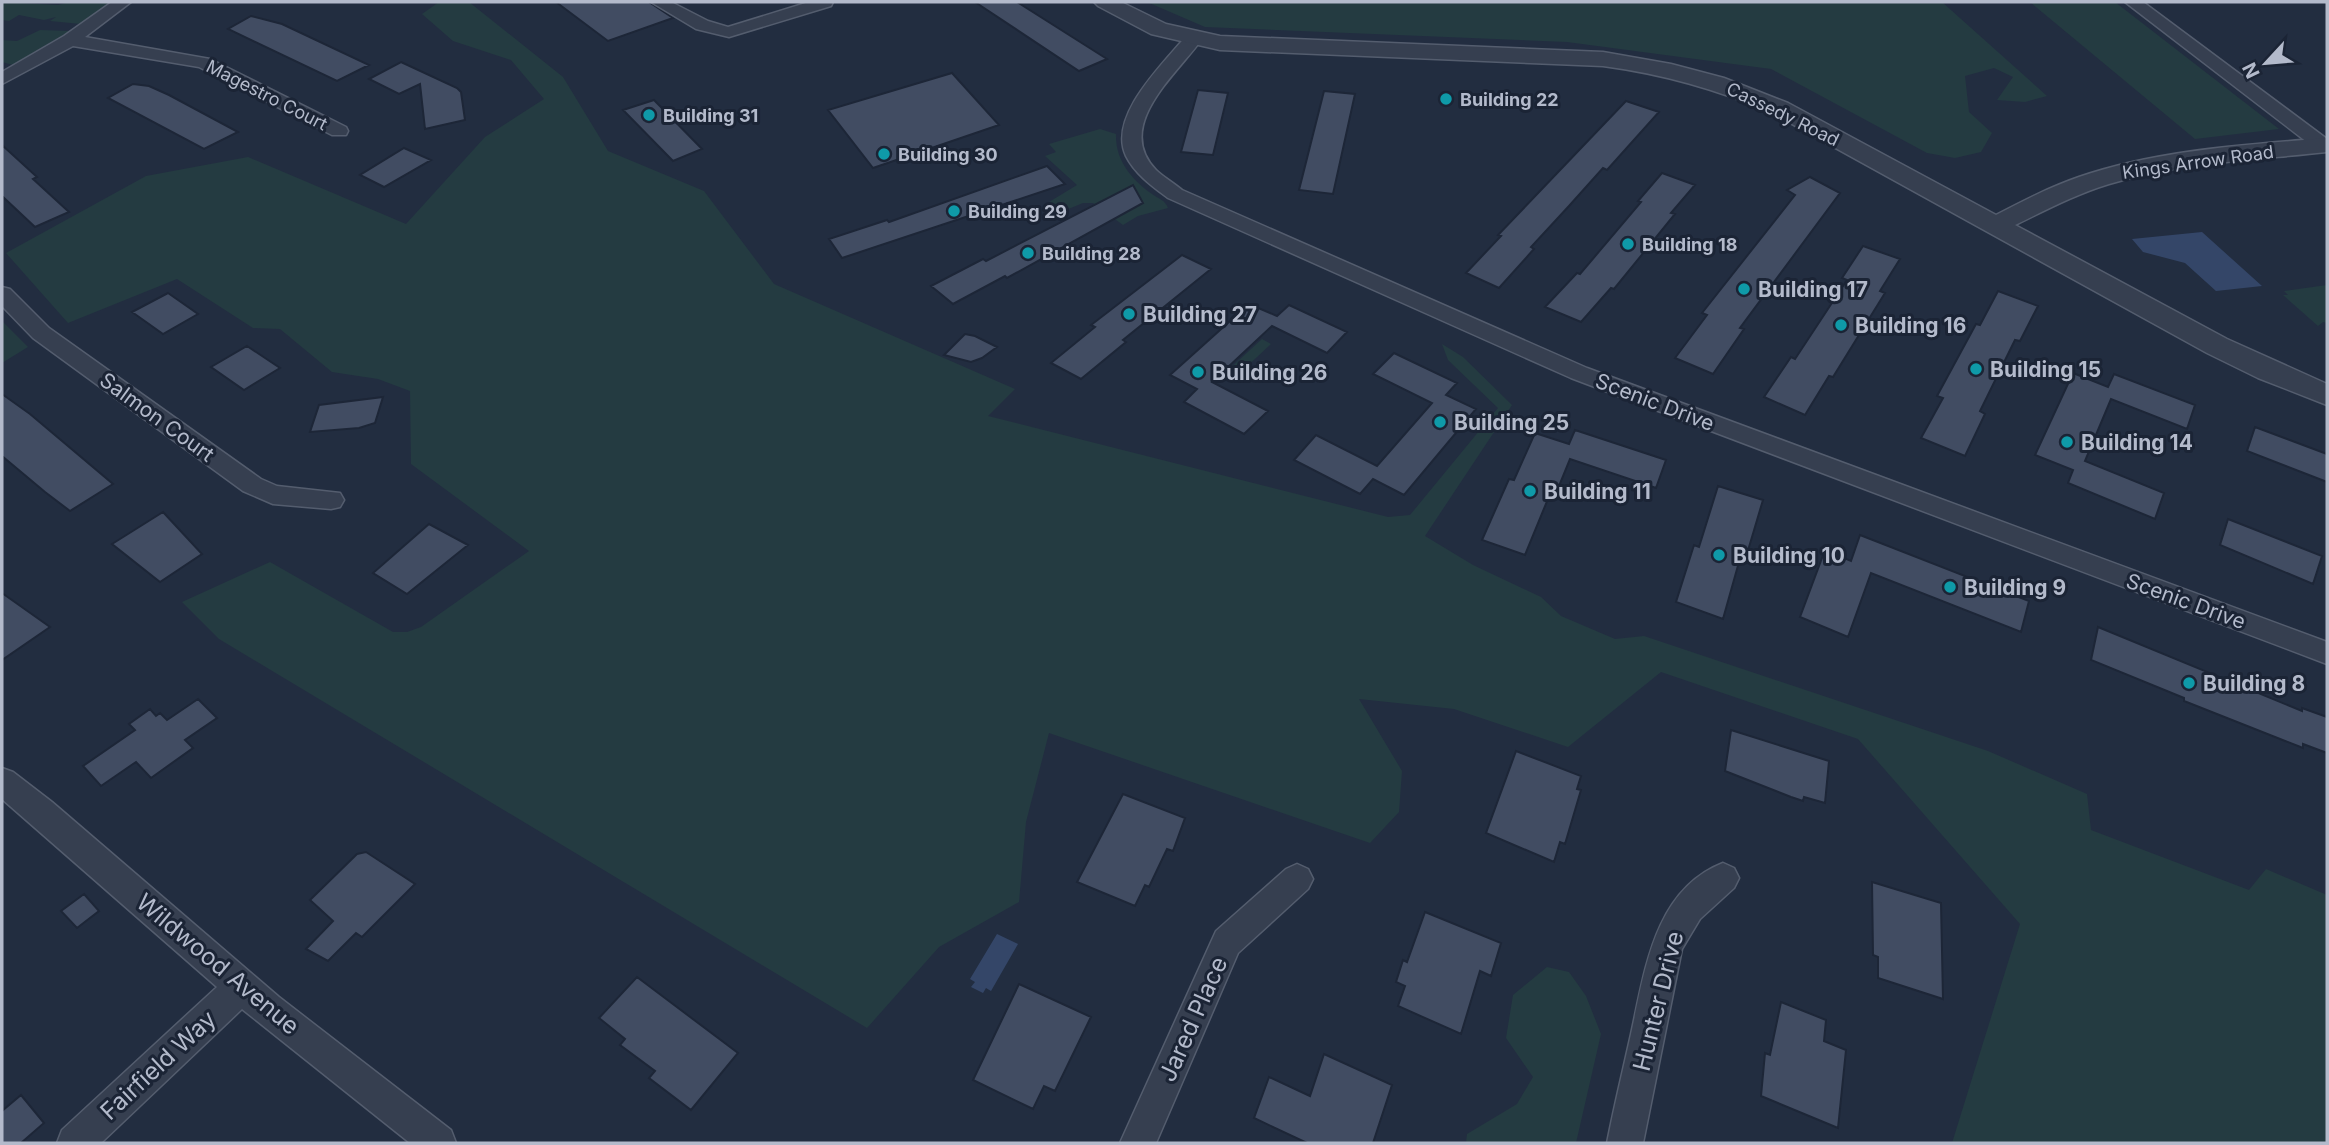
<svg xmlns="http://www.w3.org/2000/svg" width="2329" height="1145" font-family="Inter,sans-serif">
<rect width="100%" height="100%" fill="#222d40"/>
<path fill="#243b41" d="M2,2L58,5L69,2H111L81,24L50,21L56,17L44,20L19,15L9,21L2,20Z
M439,2H469L563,77L608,151L704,191L774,284L1015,389L988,416L1388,517L1410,515L1498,408L1448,360L1442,344L1463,357L1512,405L1425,536L1473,565L1541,597L1561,616L1615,639L1644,636L1988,751L2087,794L2091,830L2249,890L2266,869L2327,895V1143H1952L2020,924L1858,739L1661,672L1568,747L1454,709L1359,699L1402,771L1399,812L1370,843L1049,733L1026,822L1019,902L939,947L867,1028L219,639L182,602L270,562L393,632H407L421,627L529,551L411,464L410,391L378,379L332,372L280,329L253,328L177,279L68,323L6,253L146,176L248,157L406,224L485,137L544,99L511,60L453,41L422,14Z
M1147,2H1942L2047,96L2025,102L1997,100L2013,77L1994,68L1965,76L1969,112L1992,133L1981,152L1955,158L1927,153L1771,69L1567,42L1205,27Z
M2030,2H2115L2279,129L2195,139Z
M40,30L70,31L13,65L2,62V40L17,41Z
M1100,129L1116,134C1115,160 1132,180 1152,194C1159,199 1165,200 1168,208L1138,216L1123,225L1093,203H1083L1061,212L1049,202L1077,185L1045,156L1056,152L1049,144Z
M2327,285V323L2323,322L2318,326L2283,295H2288L2284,291Z
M2,321L28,347L2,363Z
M1262,339L1271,344L1243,370L1254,376L1249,383L1226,372Z
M1547,967L1569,972L1586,996L1601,1034L1576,1143H1466L1467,1134L1517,1104L1533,1077L1506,1038L1513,995Z"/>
<path fill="#344668" d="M2202,232L2262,286L2216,291L2185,263L2143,252L2132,239Z
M997,934L1018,944L991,991L986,988L983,993L971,987L975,982L970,979Z"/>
<path fill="#414c62" stroke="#1d2637" stroke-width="2" d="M556,2H649L673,18L608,41Z
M975,2H1017L1107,59L1079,71Z
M251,16L282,24L369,65L337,81L228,29Z
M401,62L457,88L461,92L465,120L425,129L420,84L399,94L369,79Z
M952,73L999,125L873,168L828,110Z
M133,84L149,86L169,95L238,132L204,149L108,98Z
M1198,90L1228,93L1213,155L1181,152Z
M1324,91L1355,94L1333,194L1299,190Z
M654,100L702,149L673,161L623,110Z
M1626,101L1659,112L1607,170L1603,168L1569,206L1531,247L1534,249L1499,288L1466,273L1501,236L1498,235Z
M2,145L37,177L33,179L69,212L35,227L2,196Z
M404,148L431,160L384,187L360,175Z
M1047,166L1065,184L842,258L829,239L887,220L889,222Z
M1662,173L1695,185L1671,213L1675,214L1614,289L1611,288L1581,322L1545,307L1577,273L1580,274L1641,202L1638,201Z
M1810,177L1840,193L1740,328L1744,329L1713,374L1675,358L1707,315L1702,313L1795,195L1787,190Z
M1133,185L1143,203L1007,278L1005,276L953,304L931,286L983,259L986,261Z
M1863,246L1900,259L1880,291L1885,293L1833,377L1829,376L1805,415L1764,397L1791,357L1795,359L1847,280L1842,278Z
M1182,255L1211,269L1123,340L1126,342L1081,379L1051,363L1095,327L1091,325Z
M1998,291L2038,306L2020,341L2015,340L1980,411L1985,414L1965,456L1921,438L1943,398L1937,396L1976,324L1980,325Z
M168,293L198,314L163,334L132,312Z
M1249,304L1277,316L1289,305L1347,332L1327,353L1272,326L1212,382L1268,411L1244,434L1184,402L1197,389L1170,375Z
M965,334L975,336L997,347L982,358L971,362L944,355Z
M247,346L280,368L244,390L211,367Z
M1394,353L1457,383L1446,395L1476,409L1404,495L1373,479L1360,494L1294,460L1316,435L1377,466L1432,403L1373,374Z
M2073,373L2108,387L2114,374L2195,405L2187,429L2111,399L2085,461L2164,493L2155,519L2068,483L2073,470L2035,455Z
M2,394L30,414L113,484L70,511L45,492L2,456Z
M383,397L375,423L359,428L310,432L319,405Z
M2255,427L2327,454V482L2247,451Z
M1575,430L1666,460L1656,488L1570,459L1555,496L1550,494L1525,555L1482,540L1509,479L1514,480L1535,433L1569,444Z
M1718,486L1763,500L1744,564L1739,562L1723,619L1676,602L1694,545L1699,547Z
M163,512L202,554L160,582L112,544Z
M2228,519L2322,556L2313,584L2220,545Z
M429,524L468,545L407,594L373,573Z
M1860,535L2029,601L2021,632L1871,573L1848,637L1800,617L1825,550L1851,561Z
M2,593L50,627L2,660Z
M2098,627L2302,711V708L2327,717V753L2303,744V748L2184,701V698L2091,660Z
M198,699L217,718L185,740L193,748L151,778L136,762L101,786L83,766L135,730L129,724L150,709L156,716L160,713L167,720Z
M1731,730L1829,761L1825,803L1804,797L1803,801L1791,797L1725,771Z
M1516,751L1581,776L1577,789L1581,790L1565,844L1560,842L1554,862L1486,833Z
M1123,794L1185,818L1173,851L1167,849L1149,887L1145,885L1135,906L1077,882Z
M366,852L415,884L362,937L356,933L328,961L306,949L333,921L310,900L357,854Z
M1872,882L1941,903L1943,999L1878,978V957L1873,955Z
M84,894L99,911L77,928L61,911Z
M1425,912L1501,943L1491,976L1480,971L1461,1034L1398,1006L1405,986L1396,982L1403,960L1407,962Z
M637,977L738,1053L691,1110L649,1078L655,1071L620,1045L625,1039L599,1018Z
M1019,984L1091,1017L1055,1091L1044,1086L1033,1109L973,1080Z
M1781,1002L1826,1020L1824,1041L1846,1050L1838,1128L1761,1096L1765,1053L1770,1055Z
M1324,1054L1392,1085L1373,1143H1307L1254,1118L1269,1077L1310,1096Z
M21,1095L44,1123L21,1143H2V1111Z"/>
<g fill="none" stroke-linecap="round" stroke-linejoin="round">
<defs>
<path id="minor" d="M112,2H131L85,37L210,59L346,127L348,131L346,135H332L199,67L73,46L2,84V72L64,36Z
M651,2H671L708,21L728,27L809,2H833L831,6L729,37L696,29Z
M2125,2H2143L2327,139V150L2316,149Z
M1193,34L1202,39C1177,74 1113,126 1156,170C1163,177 1174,183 1182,190L1587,368L2327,642V664L1571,378L1168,198C1152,186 1135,174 1126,156C1107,116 1164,63 1187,35Z
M2,287L10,289L49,328L261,479L277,486L340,493L344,500L340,507L331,509L273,504L243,491L33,338L2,306Z
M2,768L13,772L52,802L279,997L451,1130L456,1143H410L242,1009L101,1143H57L62,1130L217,987L2,799Z
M1723,863L1734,868L1739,878L1734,888L1700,919L1682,949L1643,1143H1607C1614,1107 1623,1070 1631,1034C1645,971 1654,890 1723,863Z
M1297,864L1308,869L1313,879L1308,889L1238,953L1156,1143H1120L1216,931L1286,869Z"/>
<path id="tertiary" d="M1094,2H1121L1166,24L1220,36L1603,52L1671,64L1724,78L1788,103L1996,215C2023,201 2050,187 2079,177C2158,150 2244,145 2327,138V152C2254,160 2179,163 2109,184C2076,194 2046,210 2015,225L2227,339L2327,384V405L2258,378L2207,353L1772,113C1717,89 1662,74 1603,66L1220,50L1151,34L1098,6Z"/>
</defs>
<use href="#minor" stroke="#545d6e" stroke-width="3"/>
<use href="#tertiary" stroke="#545d6e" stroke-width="3"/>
<use href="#minor" fill="#363f50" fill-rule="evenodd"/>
<use href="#tertiary" fill="#363f50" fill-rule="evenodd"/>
</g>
<g fill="#0f9aa8" stroke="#1b2435" stroke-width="2.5">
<circle cx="1446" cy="99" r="7"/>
<circle cx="649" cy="115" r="7"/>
<circle cx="884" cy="154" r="7"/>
<circle cx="954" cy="211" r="7"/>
<circle cx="1628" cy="244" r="7"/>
<circle cx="1028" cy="253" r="7"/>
<circle cx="1744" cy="289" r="7"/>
<circle cx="1129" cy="314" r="7"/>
<circle cx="1841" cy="325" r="7"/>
<circle cx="1976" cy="369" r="7"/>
<circle cx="1198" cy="372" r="7"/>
<circle cx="1440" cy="422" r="7"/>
<circle cx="2067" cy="442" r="7"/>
<circle cx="1530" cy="491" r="7"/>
<circle cx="1719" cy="555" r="7"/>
<circle cx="1950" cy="587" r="7"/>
<circle cx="2189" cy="683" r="7"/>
</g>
<g text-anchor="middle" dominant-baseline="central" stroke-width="6" stroke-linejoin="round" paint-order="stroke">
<g font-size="18" fill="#b3bacb" stroke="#1b2435">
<text transform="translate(267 95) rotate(27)">Magestro Court</text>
<text transform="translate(1783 114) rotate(26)">Cassedy Road</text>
<text transform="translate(2198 162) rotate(-8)">Kings Arrow Road</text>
</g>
<g font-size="18" font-weight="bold" fill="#b3bacb" stroke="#1b2435" text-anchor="start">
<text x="1460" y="99">Building 22</text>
<text x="663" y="115">Building 31</text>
<text x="898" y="154">Building 30</text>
<text x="968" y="211">Building 29</text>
<text x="1642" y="244">Building 18</text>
<text x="1042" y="253">Building 28</text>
</g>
<g font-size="21" font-weight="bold" fill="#b3bacb" stroke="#1b2435" text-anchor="start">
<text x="1758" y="289">Building 17</text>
<text x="1143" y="314">Building 27</text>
<text x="1855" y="325">Building 16</text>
<text x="1990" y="369">Building 15</text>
<text x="1212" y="372">Building 26</text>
<text x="1454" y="422">Building 25</text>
<text x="2081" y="442">Building 14</text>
<text x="1544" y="491">Building 11</text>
<text x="1733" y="555">Building 10</text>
<text x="1964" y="587">Building 9</text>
<text x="2203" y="683">Building 8</text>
</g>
<g font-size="21" fill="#b3bacb" stroke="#1b2435">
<text transform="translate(1655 402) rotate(21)">Scenic Drive</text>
<text transform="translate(157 417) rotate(36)">Salmon Court</text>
<text transform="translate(2186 601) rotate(20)">Scenic Drive</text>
</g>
<g font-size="24" fill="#b3bacb" stroke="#1b2435">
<text transform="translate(218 964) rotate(40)">Wildwood Avenue</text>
<text transform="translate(1658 1001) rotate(-76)">Hunter Drive</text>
<text transform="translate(1193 1019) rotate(-66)">Jared Place</text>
<text transform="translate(158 1065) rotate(-43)">Fairfield Way</text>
</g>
</g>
<rect width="2329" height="1145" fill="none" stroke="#b3bacb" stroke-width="7"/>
<g transform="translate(2266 63) rotate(244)" stroke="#1b2435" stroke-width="5" paint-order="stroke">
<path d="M0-5L12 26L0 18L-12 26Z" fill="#b3bacb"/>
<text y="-10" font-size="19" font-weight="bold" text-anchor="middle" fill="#b3bacb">N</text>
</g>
</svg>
